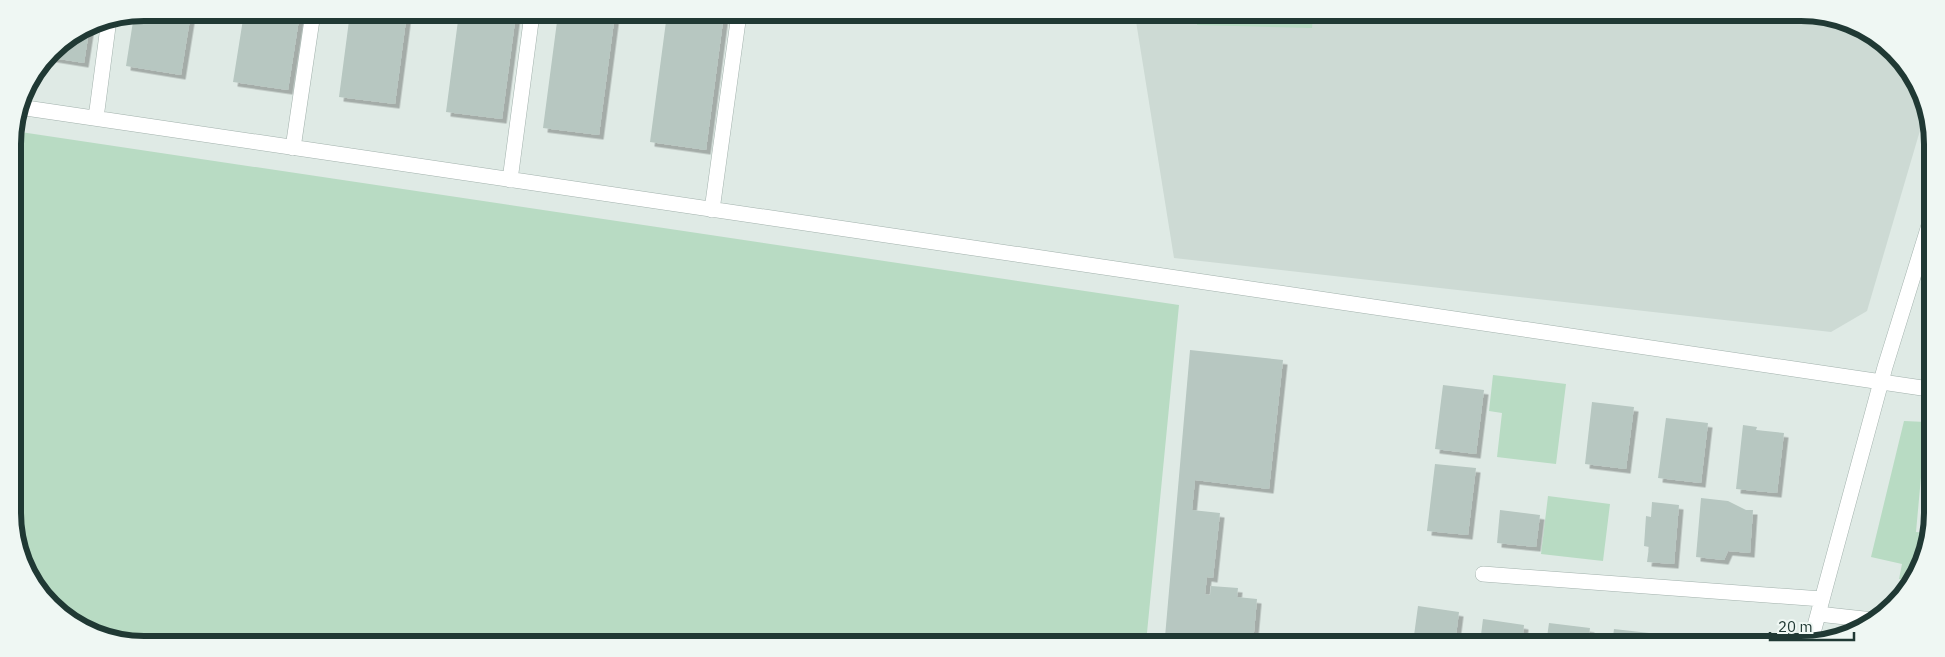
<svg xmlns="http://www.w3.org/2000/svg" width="1945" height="657" font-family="'IBM Plex Sans',sans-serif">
<defs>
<filter id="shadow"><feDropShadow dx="4.5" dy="4.5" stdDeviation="0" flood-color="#0004"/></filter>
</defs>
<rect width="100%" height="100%" fill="#dfeae5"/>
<path fill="#cddad4" d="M1135,15L1835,17L1900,57L1926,110L1867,311L1831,332L1174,258Z"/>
<path fill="#b8dbc3" d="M1197,15L1313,16L1312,28L1197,25Z
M14,131L1179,305L1146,643L110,640L45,600L15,538Z
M1493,375L1566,384L1556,464L1497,457L1502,413L1489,411Z
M1904,421L1926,422L1916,532L1928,533V547L1913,581L1899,579L1902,564L1871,557Z
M1548,496L1610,504L1603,561L1541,554Z"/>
<path fill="#b7c7c1" filter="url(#shadow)" d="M144,12L191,13L181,75L126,66L134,15Z
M244,13H300L288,90L233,82Z
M350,13H407L395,104L339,97Z
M459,13L516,14L502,119L446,112Z
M558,14H615L599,135L543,128Z
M667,14H724L706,150L650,142Z
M90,25L84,63L47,57L51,51Z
M1190,350L1283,360L1269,489L1195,480L1192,510L1220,513L1213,578L1207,577L1205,594L1210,595L1211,586L1238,588L1237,597L1257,599L1253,643H1225L1165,637Z
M1443,385L1484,390L1476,454L1435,449Z
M1592,402L1634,407L1626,469L1585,464Z
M1666,418L1708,423L1701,483L1658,478Z
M1743,425L1757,427L1756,430L1784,433L1777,493L1736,489Z
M1435,464L1476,468L1468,535L1427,531Z
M1701,498L1728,501L1746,510H1753L1750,553L1728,551L1724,560L1696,557Z
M1652,502L1679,505L1674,564L1647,562L1649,547L1644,546L1646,516L1651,517Z
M1500,510L1540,515L1536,547L1497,543Z
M1418,606L1459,612L1455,643H1413Z
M1483,619L1524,625L1522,644L1480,643Z
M1549,623L1590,628L1588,644H1546Z
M1614,629L1658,634L1656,644H1612Z
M1679,638L1722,643V644H1678Z"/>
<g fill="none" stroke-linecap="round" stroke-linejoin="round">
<defs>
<path id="minor" d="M19,107L1929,389
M96,118L109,19
M293,148L313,13
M510,180L532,14
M712,210L739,14
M1483,574L1822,599
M1818,614L1873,620
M1810,644L1885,367L1930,222"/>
</defs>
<use href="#minor" stroke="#a2b1ac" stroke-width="16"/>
<use href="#minor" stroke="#fff" stroke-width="15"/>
</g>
<path d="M0 0H1945V657H0ZM144 21H1801A123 123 0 0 1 1924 144V513A123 123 0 0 1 1801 636H144A123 123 0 0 1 21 513V144A123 123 0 0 1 144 21Z" fill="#eff7f3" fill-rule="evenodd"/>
<path fill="none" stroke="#203934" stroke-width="6" d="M144 21H1801A123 123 0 0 1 1924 144V513A123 123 0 0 1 1801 636H144A123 123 0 0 1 21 513V144A123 123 0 0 1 144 21Z"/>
<path d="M1770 632v8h84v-8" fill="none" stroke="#203934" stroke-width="2.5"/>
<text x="1778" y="632" font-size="15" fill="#203934" stroke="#eff7f3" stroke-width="4" paint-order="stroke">20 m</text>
</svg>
